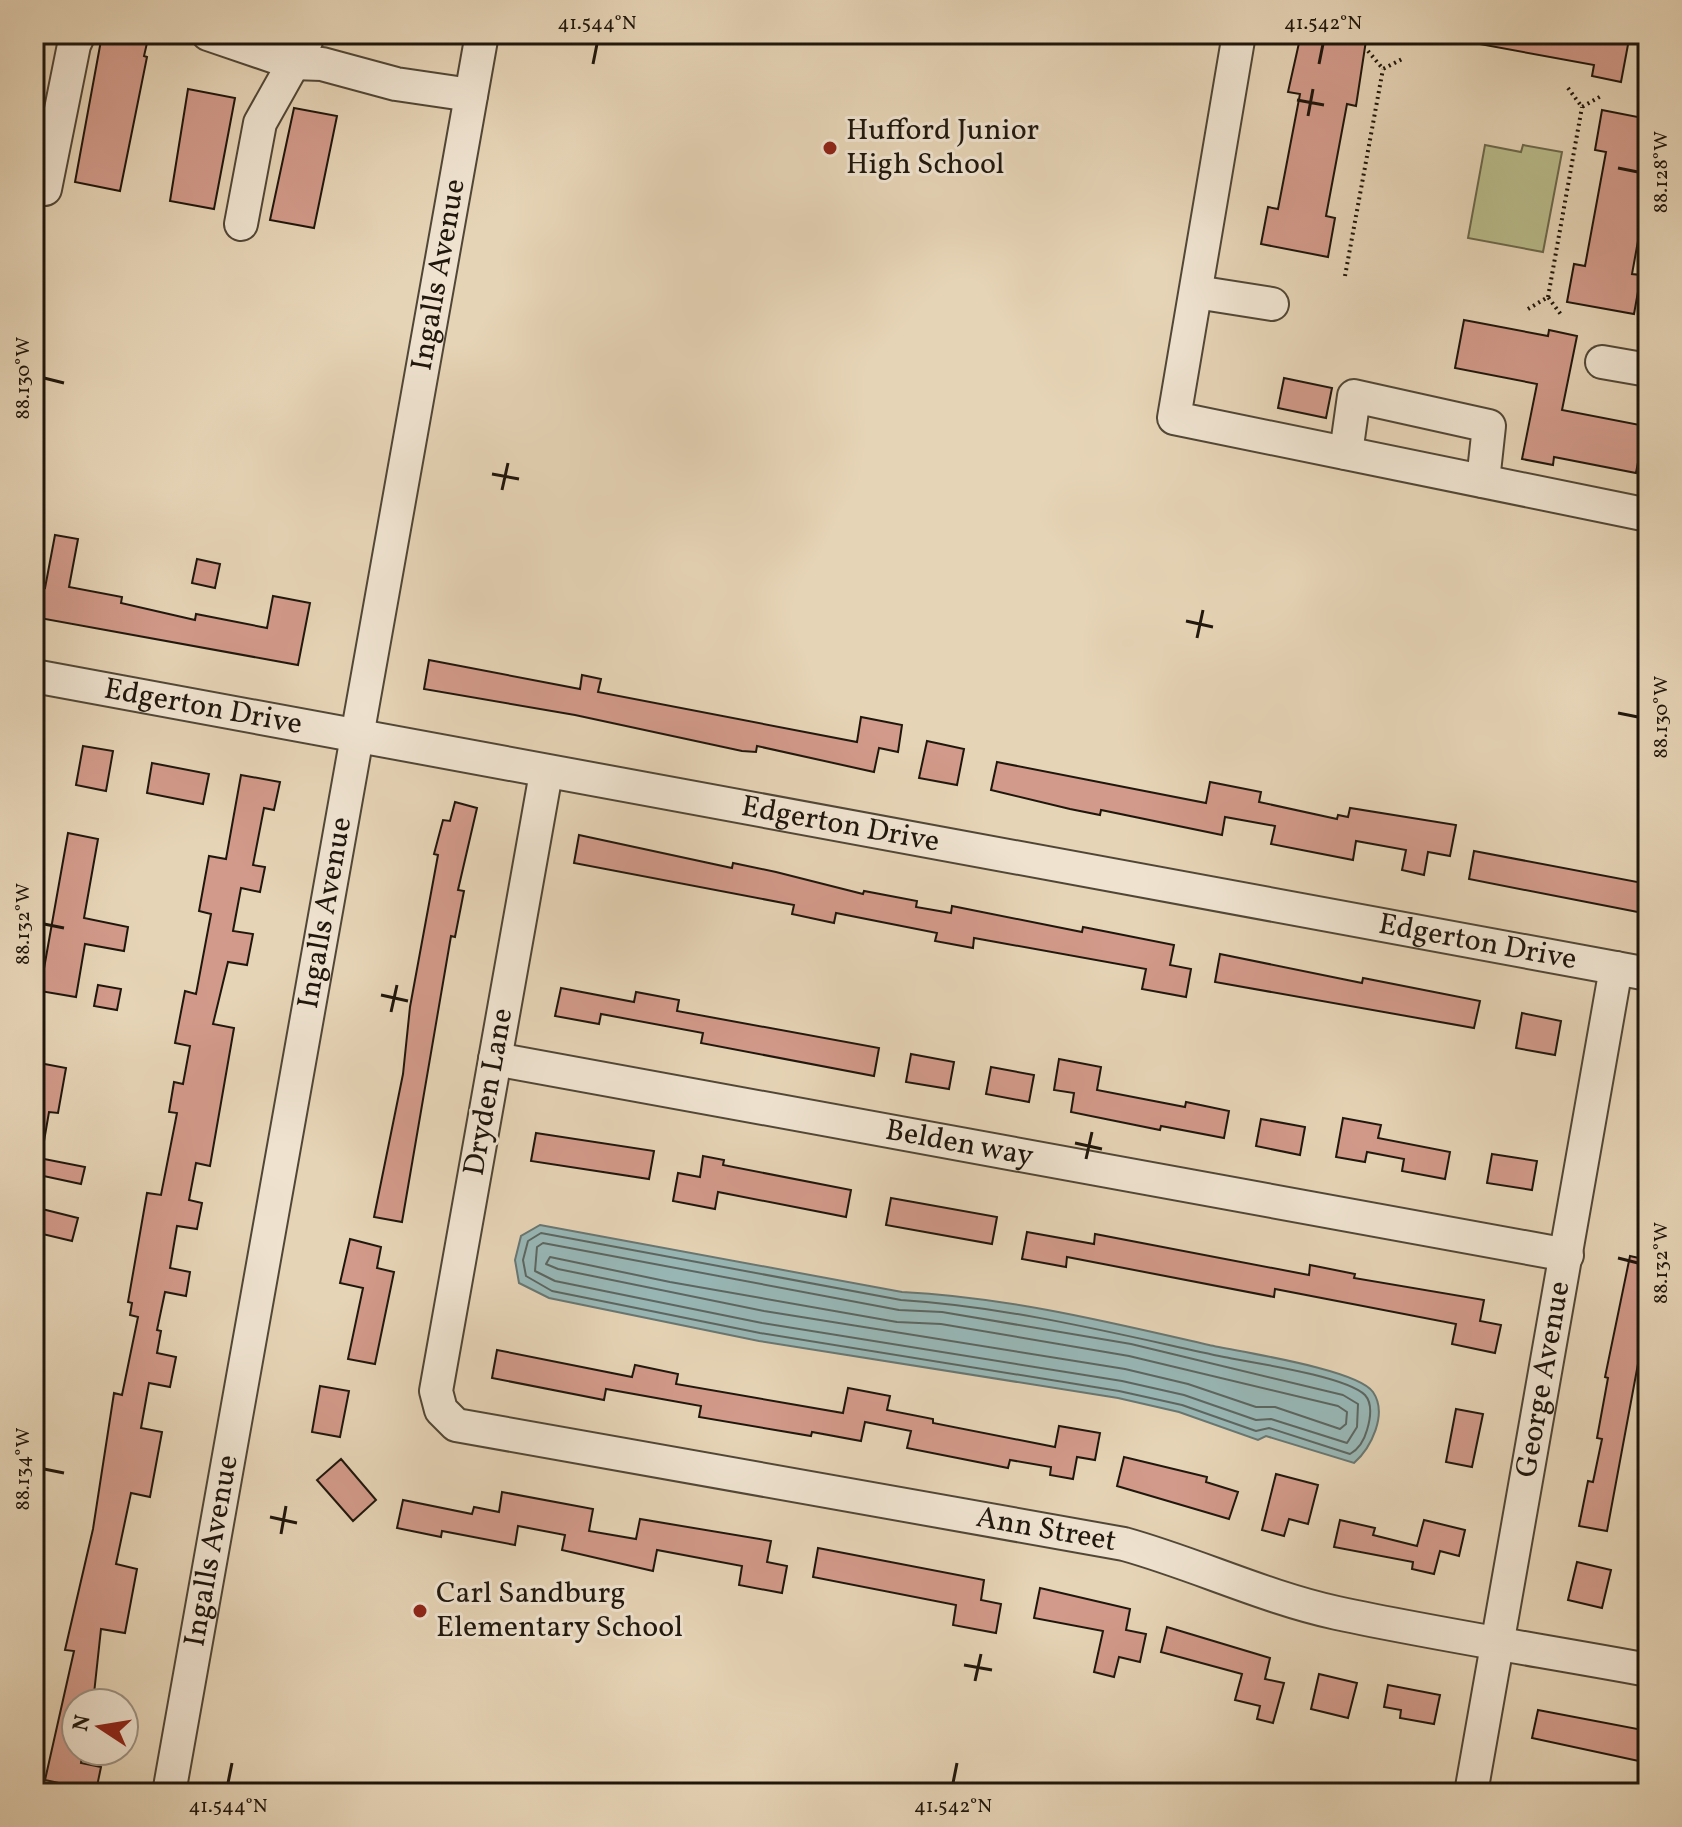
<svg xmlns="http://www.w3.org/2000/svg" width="1682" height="1827" font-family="Vollkorn,serif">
<rect width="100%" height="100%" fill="#e6d4b6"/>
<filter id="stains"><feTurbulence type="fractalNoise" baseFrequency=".0025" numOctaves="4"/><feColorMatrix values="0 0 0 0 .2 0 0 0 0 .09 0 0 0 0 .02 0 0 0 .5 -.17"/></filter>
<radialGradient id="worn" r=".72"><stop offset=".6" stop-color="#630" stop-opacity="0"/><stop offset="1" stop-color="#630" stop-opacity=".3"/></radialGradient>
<path fill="#b9bc8b" stroke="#6c694c" stroke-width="2" d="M1485,145L1521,152L1523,145L1562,152L1543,252L1468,238Z"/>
<path fill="#98b7b6" stroke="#687772" stroke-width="2" d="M540,1225L902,1292C1006,1297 1109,1322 1209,1345C1240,1352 1357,1369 1373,1392C1388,1414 1371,1448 1354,1463L1266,1436L1258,1440L1179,1412L1118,1398L759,1341L549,1298L519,1283L515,1260L521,1236Z"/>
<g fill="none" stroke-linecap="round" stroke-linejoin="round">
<path stroke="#5c6661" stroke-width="2" d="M541,1233L901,1300C1011,1307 1117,1334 1224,1357C1254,1363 1345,1376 1365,1395C1373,1404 1370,1420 1367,1430C1364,1441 1359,1449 1350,1454L1269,1428L1256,1431L1182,1405L1119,1391L760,1333L552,1291L526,1276L523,1260L528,1241Z
M543,1243L899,1310L942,1312L1131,1344L1343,1395L1358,1404L1357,1427L1347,1443L1271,1419L1256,1420L1184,1395L1122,1381L762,1323L555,1281L535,1271L537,1247Z
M550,1257L670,1282L897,1322L941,1324L1129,1356L1338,1406L1347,1412L1346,1424L1340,1429L1275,1407H1256L1188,1384L1125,1369L764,1311L558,1269L546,1264Z"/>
</g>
<path fill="#d29a8a" stroke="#1f160c" stroke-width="2" d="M1301,34H1367L1356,106L1347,104L1326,216L1335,218L1328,257L1261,244L1268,207L1278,209L1300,94L1288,92Z
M1475,34H1630L1621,82L1592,76L1594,65L1474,43Z
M102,35L147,43L144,56L147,57L120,191L75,182Z
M188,89L235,98L214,209L170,201Z
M294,108L337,116L314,228L270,220Z
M1602,110L1648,119V186L1632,274L1641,275L1634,314L1567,302L1574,264L1585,266L1606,152L1595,150Z
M1464,320L1548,336L1549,330L1577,336L1562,410L1645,426L1636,473L1554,457L1553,465L1522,459L1537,384L1455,368Z
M1284,378L1332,388L1326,418L1278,408Z
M55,535L78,539L69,587L122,597L121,603L195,620L196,614L267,628L273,596L310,603L298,665L34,617V586L45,588Z
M197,559L220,564L215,588L192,583Z
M429,660L580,689L582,675L601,679L598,692L857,742L861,717L902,725L898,752L879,748L874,772L757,746L756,752L742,751L575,715L424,689Z
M927,741L964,749L957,785L919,778Z
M83,746L113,751L106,791L76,785Z
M997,762L1206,803L1210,782L1261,792L1259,802L1337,819L1338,815L1348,817L1350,808L1456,825L1450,856L1428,852L1424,875L1402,870L1406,850L1356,841L1353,860L1271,844L1275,826L1225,817L1222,835L1101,810L1100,815L1070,809L991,790Z
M152,763L209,774L203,804L147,793Z
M241,775L280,782L274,810L264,808L253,865L265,867L260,892L241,888L233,931L253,934L247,965L228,962L213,1024L234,1028L210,1166L196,1163L189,1200L202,1203L197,1229L177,1226L170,1268L190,1272L186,1296L165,1292L157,1330L161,1331L157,1353L176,1357L170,1387L149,1383L141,1428L162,1432L150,1497L131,1493L116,1564L137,1569L125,1633L101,1629L93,1703H76V1751H83L81,1763L101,1767L96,1791L45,1780L74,1651L65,1650L93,1529L114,1393L122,1395L138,1317L130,1315L132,1303L128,1302L147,1193L161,1195L177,1113L169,1112L174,1082L183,1084L190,1046L175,1043L185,991L196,994L211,914L199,911L209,856L226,859Z
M455,802L477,808L458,890L464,891L455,937L451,936L402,1222L374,1217L403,1074L410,1007L438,855L434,854L443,820L450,821Z
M68,833L98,839L84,918L128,927L124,951L85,944L76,997L40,991Z
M579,835L732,868L733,863L776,872L863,894L864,891L917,901L916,907L951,913L952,906L1082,932L1083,927L1174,945L1170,965L1191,969L1186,997L1142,989L1146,969L974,938L973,948L935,941L937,933L836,913L834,923L792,914L794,905L574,863Z
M1474,851L1648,884V914L1469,879Z
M1220,954L1362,983L1363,978L1480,1001L1474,1028L1215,982Z
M98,985L121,989L117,1010L94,1006Z
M561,988L634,1002L636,992L679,1000L677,1011L879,1048L874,1076L701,1043L703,1033L601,1014L599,1024L555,1016Z
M1522,1013L1561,1021L1555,1055L1516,1048Z
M911,1054L954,1062L949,1089L906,1082Z
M1059,1059L1101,1067L1097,1090L1185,1107L1186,1102L1229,1111L1224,1138L1161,1126L1160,1130L1071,1112L1074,1093L1054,1090Z
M34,1062L66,1068L58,1113L49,1112L43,1147L34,1146Z
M991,1067L1034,1075L1029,1102L986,1094Z
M1343,1118L1381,1125L1378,1138L1450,1152L1445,1179L1402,1171L1404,1159L1367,1152L1365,1162L1336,1157Z
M1261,1119L1305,1127L1300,1155L1256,1146Z
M536,1133L654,1151L649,1179L531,1161Z
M1492,1154L1537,1161L1532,1190L1487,1183Z
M703,1156L724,1160L723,1165L851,1190L846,1217L718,1192L715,1209L673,1201L678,1173L700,1177Z
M34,1157L85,1167L81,1184L34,1174Z
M891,1198L997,1217L992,1244L886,1225Z
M34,1207L78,1218L72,1241L34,1232Z
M1027,1232L1094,1244L1095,1234L1309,1275L1310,1265L1355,1274L1354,1278L1484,1300L1480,1321L1501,1325L1495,1353L1452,1344L1456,1324L1275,1289L1274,1297L1067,1257L1066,1267L1022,1259Z
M350,1239L381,1247L377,1268L394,1272L375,1364L348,1359L363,1288L340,1283Z
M1630,1256L1648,1260V1310L1607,1531L1579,1526L1588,1481L1593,1482L1602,1439L1597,1438L1608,1378L1605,1377Z
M497,1350L632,1377L635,1365L678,1374L676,1384L843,1413L848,1388L890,1396L887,1410L933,1419V1423L1055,1447L1059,1426L1100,1433L1095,1460L1077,1457L1073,1479L1050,1475L1051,1467L1010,1460L1008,1468L907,1448L911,1431L865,1422L861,1441L812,1432L811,1436L699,1417L701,1406L606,1389L604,1400L492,1378Z
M320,1386L349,1391L340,1437L312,1432Z
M1456,1409L1483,1414L1472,1467L1446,1462Z
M1124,1457L1207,1477L1206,1482L1238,1492L1229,1519L1117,1486Z
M341,1459L376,1500L353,1521L317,1480Z
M1276,1474L1318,1485L1308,1524L1289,1519L1284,1536L1262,1530Z
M502,1492L593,1509L589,1531L636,1539L640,1519L771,1541L767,1562L787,1566L782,1593L739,1585L742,1566L657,1550L653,1571L562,1550L565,1535L518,1526L515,1545L442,1531L441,1537L397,1528L403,1500L472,1514L474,1507L499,1512Z
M1340,1520L1375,1528L1373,1535L1417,1546L1424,1520L1465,1530L1459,1556L1440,1551L1434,1574L1412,1569L1413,1562L1334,1547Z
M818,1548L984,1580L981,1600L1001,1604L996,1633L953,1625L956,1605L813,1577Z
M1577,1562L1611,1570L1602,1608L1568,1600Z
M1040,1588L1130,1609L1126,1630L1146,1634L1140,1662L1119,1657L1114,1677L1094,1672L1103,1631L1034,1618Z
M1167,1627L1270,1658L1265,1679L1284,1683L1273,1723L1257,1719L1260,1706L1235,1700L1242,1674L1161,1652Z
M1319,1674L1357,1683L1348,1718L1311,1709Z
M1388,1685L1440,1695L1434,1724L1400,1718L1401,1710L1384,1707Z
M1538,1710L1648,1731V1763L1532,1738Z"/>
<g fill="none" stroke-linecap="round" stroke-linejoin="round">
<defs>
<g id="minor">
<path d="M208,34L293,63L322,64L396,84L471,95"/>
<path d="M1239,34L1174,418L1648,515"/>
<path d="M45,189L74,45L79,34"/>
<path d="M241,224L260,123L306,41"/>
<path d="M1196,292L1272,304"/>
<path d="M1602,362L1648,370"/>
<path d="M1346,453L1354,396L1489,426L1483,481"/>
<path id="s1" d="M34,676L1648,974"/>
<path id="s2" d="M546,773L436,1391L441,1410L456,1425L1124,1544C1196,1564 1264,1597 1337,1613C1440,1635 1545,1651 1648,1670"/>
<path id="s3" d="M495,1059L1567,1255"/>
<path id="s4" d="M169,1793L482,34"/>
<path id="s5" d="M1471,1793L1616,968"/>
</g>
</defs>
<use href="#minor" stroke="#514636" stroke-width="36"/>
<path stroke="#1f160c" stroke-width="4" stroke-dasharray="2 4" stroke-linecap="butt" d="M1368,51L1383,69L1404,58
M1568,88L1582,107L1603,95
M1345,276L1383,69
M1548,297L1582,107
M1528,309L1548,297L1562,316"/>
<use href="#minor" stroke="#efe3d0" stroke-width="32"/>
</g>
<path fill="none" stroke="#1f160c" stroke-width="3" d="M593,64L597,44M1319,64L1323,44M1297,100L1324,105M1308,116L1313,89M1618,168L1638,172M44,378L64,383M492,474L519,479M502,490L508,463M1186,621L1213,627M1197,638L1203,610M1618,713L1638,717M44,924L64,928M381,995L408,1001M391,1012L397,985M1075,1143L1102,1149M1086,1159L1092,1132M1618,1258L1638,1263M44,1469L64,1473M270,1517L297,1523M281,1534L286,1506M964,1665L992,1670M975,1681L981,1654M228,1783L232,1763M953,1783L957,1763"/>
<g fill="#8f2418" stroke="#efe3d0" stroke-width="3">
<circle cx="830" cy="148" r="8"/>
<circle cx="420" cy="1611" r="8"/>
</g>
<g text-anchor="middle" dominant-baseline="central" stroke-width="6" stroke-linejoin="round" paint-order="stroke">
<g font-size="30" fill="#1f160c" stroke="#efe3d0" text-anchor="start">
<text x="846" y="131">Hufford Junior<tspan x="846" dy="34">High School</tspan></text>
<text x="436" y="1594">Carl Sandburg<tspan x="436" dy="34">Elementary School</tspan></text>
</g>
<g font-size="30" fill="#1f160c" stroke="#efe3d0">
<text stroke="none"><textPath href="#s4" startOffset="1542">Ingalls Avenue</textPath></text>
<text stroke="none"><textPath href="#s1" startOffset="172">Edgerton Drive</textPath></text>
<text stroke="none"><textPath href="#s1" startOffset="820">Edgerton Drive</textPath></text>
<text stroke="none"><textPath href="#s4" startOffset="894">Ingalls Avenue</textPath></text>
<text stroke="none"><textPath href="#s1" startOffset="1468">Edgerton Drive</textPath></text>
<text transform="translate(489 1092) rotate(-80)">Dryden Lane</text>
<text stroke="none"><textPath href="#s3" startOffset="472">Belden way</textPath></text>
<text stroke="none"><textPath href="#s5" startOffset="420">George Avenue</textPath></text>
<text stroke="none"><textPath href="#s2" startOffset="1268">Ann Street</textPath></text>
<text stroke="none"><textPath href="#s4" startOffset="246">Ingalls Avenue</textPath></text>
</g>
</g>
<rect width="1682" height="1827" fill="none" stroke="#e6d4b6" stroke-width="88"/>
<g transform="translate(100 1727) rotate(282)"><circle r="38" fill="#efe3d0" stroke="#9c9182" stroke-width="2"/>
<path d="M0-6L14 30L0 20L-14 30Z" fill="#8f2418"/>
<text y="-12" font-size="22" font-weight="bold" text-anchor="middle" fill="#1f160c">N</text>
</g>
<rect x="44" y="44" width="1594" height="1739" fill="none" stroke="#1f160c" stroke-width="3"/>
<g font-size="20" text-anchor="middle" fill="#1f160c">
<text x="597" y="29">41.544°N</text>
<text x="1323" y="29">41.542°N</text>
<text transform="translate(1660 172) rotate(-90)" y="7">88.128°W</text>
<text transform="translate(22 378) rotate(-90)" y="7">88.130°W</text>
<text transform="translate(1660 717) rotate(-90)" y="7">88.130°W</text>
<text transform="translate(22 924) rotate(-90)" y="7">88.132°W</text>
<text transform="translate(1660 1263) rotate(-90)" y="7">88.132°W</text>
<text transform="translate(22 1469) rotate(-90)" y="7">88.134°W</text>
<text x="228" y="1812">41.544°N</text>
<text x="953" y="1812">41.542°N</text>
</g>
<rect width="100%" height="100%" filter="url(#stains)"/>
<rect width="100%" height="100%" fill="url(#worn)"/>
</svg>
